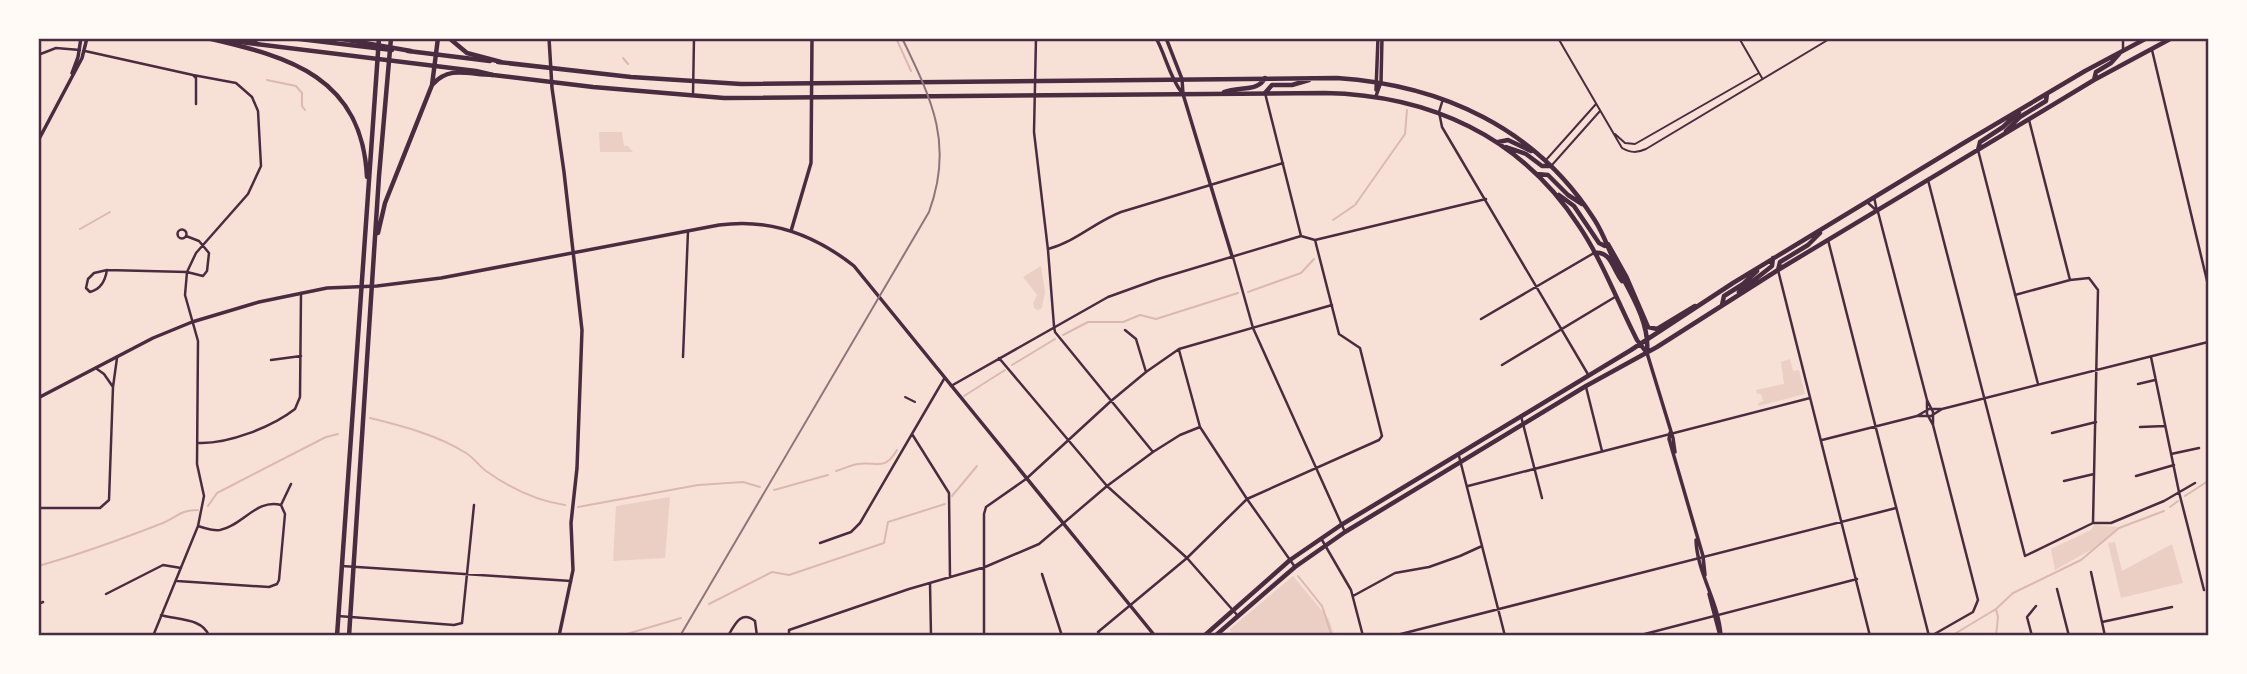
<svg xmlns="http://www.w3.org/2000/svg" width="2247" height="674" font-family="Barlow,sans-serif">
<rect width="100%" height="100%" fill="#f7e1d7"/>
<path fill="#ebcfc5" d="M599,132H622L624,146H628L633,152H600Z
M1041,266L1045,292L1042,308L1038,310L1034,308L1033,303L1037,295L1023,277Z
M1790,359L1793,371L1799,370L1805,394L1758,406V403L1763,401L1761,394H1757L1756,390L1784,384L1781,362Z
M670,497L665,558L613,561L616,506Z
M2094,525L2119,527L2096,547L2055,570L2051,549L2091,530Z
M2115,542L2122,571L2172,544L2183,583L2121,598L2108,543Z
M1293,576L1329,619L1334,635H1232L1230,629Z"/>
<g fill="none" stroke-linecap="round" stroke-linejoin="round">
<path stroke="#dcb8b0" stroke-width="2" d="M896,38L911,71
M623,58L628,64
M267,80L296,86L302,93V106L305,110
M1333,220L1355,205L1405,134L1407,110
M80,229L110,212
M1248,292L1301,273L1314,259
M1063,335L1088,322H1123L1140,315L1156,319L1238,293
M1012,365L1055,339
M964,396L1005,370
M370,418C403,426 437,435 466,453C474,458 479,466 486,471C510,488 535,501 565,505
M836,471C843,469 851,465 858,464C877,461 884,472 897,450
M774,490L828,475
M952,496L977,466
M2185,496L2208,481
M208,506L217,493L326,437L338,434
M578,507L698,485L743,482L760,487
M2170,507L2178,501
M38,566C81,554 122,539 163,523C178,517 179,510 198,510
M1298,576L1322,606L1332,636
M709,604L772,572L789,575L884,543L888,522L945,504
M620,636L681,618
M1951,636L1996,609L2013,593L2081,560L2119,528L2164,511
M1996,636L1998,617L1996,609"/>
<path stroke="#4a2c40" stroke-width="2" d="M1558,38L1622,148C1631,153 1637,153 1646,149L1831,38
M1739,38L1762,78
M1615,134L1625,143L1635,144L1759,73
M1546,160L1596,104
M1552,165L1600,111"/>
<path stroke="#4a2c40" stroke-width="2" d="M905,397L915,402"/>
<path stroke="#4a2c40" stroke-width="2.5" d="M1036,38L1034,132L1048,250L1054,326L1055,332L1153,452
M2123,49V38
M2152,50L2208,285
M85,51L193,75L196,78V104
M38,55L56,48L80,50
M1265,93L1301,236
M693,95L694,38
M1443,99L1439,112L1442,127L1589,376
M2029,120L2070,280
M1978,150L2038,384
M1928,180L2025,556L2093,523H2111L2164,501L2195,483
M1867,202L1877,211L1874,197
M1878,212L1927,400L1933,412V425
M177.5 234a4.5 4.5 0 1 1 9 0a4.5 4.5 0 1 1-9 0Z
M1828,240L1929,636
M1048,249C1075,242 1095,222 1121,212L1283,163
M1233,257L1253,328L1345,532
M107,270C105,281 101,289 90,292L86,288L88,279L94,273L107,270L187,272L203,276L207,271L209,253L199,241L186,236
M1778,270L1870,636
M2015,295L2070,280L2089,278L2098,290L2093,523
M1481,319L1594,253
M1125,330L1136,339L1146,372
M1179,350L1200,427L1247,499L1295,567
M683,357L688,231
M2151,357L2179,492L2204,590
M999,358L1107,486L1187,558L1238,616
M271,360L301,356
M1502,365L1615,297
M97,369L104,374L113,387
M2138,384L2155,380
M951,386L1108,297L1158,279L1301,236L1315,240L1486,199
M1586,387L1602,451
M1927,400V414L1933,425L1978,600L1973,612L1931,636
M1521,416L1542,498
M1917,416H1931L1942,409L2208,342
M2140,427L2165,426
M2052,433L2096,422
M912,434L949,493L950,577
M1822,440L1917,416L1929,409H1942
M199,443C228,444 272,427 295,409L300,397L301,293
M2171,454L2199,448
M1459,456L1505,636
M2136,476L2174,465
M2064,481L2094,474
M1468,486L1810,398
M281,505L291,484
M38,508H100L109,500L113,387L117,358
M1322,540L1351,590L1363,636
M820,543L851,532L860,523L944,379
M342,566L571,581
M2091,572L2105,636
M1042,574L1062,636
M177,581L269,587L277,584L279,580L285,514L281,505C257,498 242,526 220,530C212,531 205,528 198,526
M930,583L931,636
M2057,589L2069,636
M106,594L163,565L181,568
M1353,596L1395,573L1429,567L1460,556L1482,546
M38,604L43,602
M161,615C177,620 203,618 209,636
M338,616L454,625L462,623L474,505
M2102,622L2172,607
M153,636L198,526L204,496L197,464L198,341L185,295L187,272L196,253L248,194L261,166L258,111L252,97L236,83L193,75
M728,636C735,624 741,610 755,621L757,636
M789,636V630L909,589L985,567L1039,544L1107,486L1153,452L1180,435L1200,427
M984,636V514L986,507L1026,479L1111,401L1146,372L1179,349L1332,305
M1101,636L1098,632L1187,558L1247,499L1379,440L1382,436L1360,348L1339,334L1315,240
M1393,636L1896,508
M1637,636L1857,579
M2032,636L2027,617L2036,606"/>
<path stroke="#4a2c40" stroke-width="3.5" d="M549,38L552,88L564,172L582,330L577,468L571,523L573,570L559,636
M1156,38C1166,56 1169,76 1182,93
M1166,38L1182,79L1183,94L1232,256
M72,73L78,57L81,38
M1376,90L1378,38
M1376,96L1381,82L1382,38
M38,141L82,58L87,38
M791,231L811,163L812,38
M1647,353L1673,438L1675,452
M38,398L153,338L192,322L259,302L327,288L377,286L441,278L719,225C769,218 815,235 854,266L1155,636
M1670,433L1669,439L1703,556L1705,575
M1696,540C1697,573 1719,602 1721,636
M1709,594L1720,636"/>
<path stroke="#4a2c40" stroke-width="4.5" d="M291,38L392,50
M216,39L476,71L493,75L593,87L724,98L1325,93C1429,95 1521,136 1579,226C1602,260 1618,303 1637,340L1647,353
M408,51L490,61
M498,62L631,77L741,84L1337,78C1442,85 1536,128 1594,219C1604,234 1609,251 1617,267C1630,292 1650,323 1647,352
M2094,80L2096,72L2111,63L2119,54
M1224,92C1239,86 1258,92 1265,78
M1265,93L1272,85H1292L1309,80
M2006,131L2020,117L2046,101L2047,94
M1498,142L1508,140L1531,151
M1506,147L1526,154L1542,166H1551
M1978,150L1980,142L2003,127L2019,112
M1537,174L1548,175L1568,195L1582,204
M1559,195L1574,206L1599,243L1605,246L1608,244L1626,276L1648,327L1657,329L1695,306
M1594,253C1611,250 1613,270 1622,281
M1778,270L1780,262L1808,245L1820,233
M1739,292L1772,266L1773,258
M1722,305L1724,296L1743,284L1757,271
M1204,636L1290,560L1341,525L1631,350L1733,283L1962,144L2085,71L2147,38
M1215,636L1295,567L1345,532L1586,386L1657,347L1778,270L2094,80L2172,38"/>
<path stroke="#4a2c40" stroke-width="4.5" d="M207,38C290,57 362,77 367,177
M244,38L258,44
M336,38L411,51
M449,38L467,53L501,62
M433,84C450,65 469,75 493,75
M378,233L385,203L432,85L438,38
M337,636L379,38
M349,636L379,176L391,38"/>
<path stroke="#8f747c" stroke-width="2" d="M680,636L929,212C954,144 932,100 902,38"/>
</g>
<rect width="2247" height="674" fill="none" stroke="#fffaf5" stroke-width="80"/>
<rect x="40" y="40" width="2167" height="594" fill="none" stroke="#4a2c40" stroke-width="2.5"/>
</svg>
